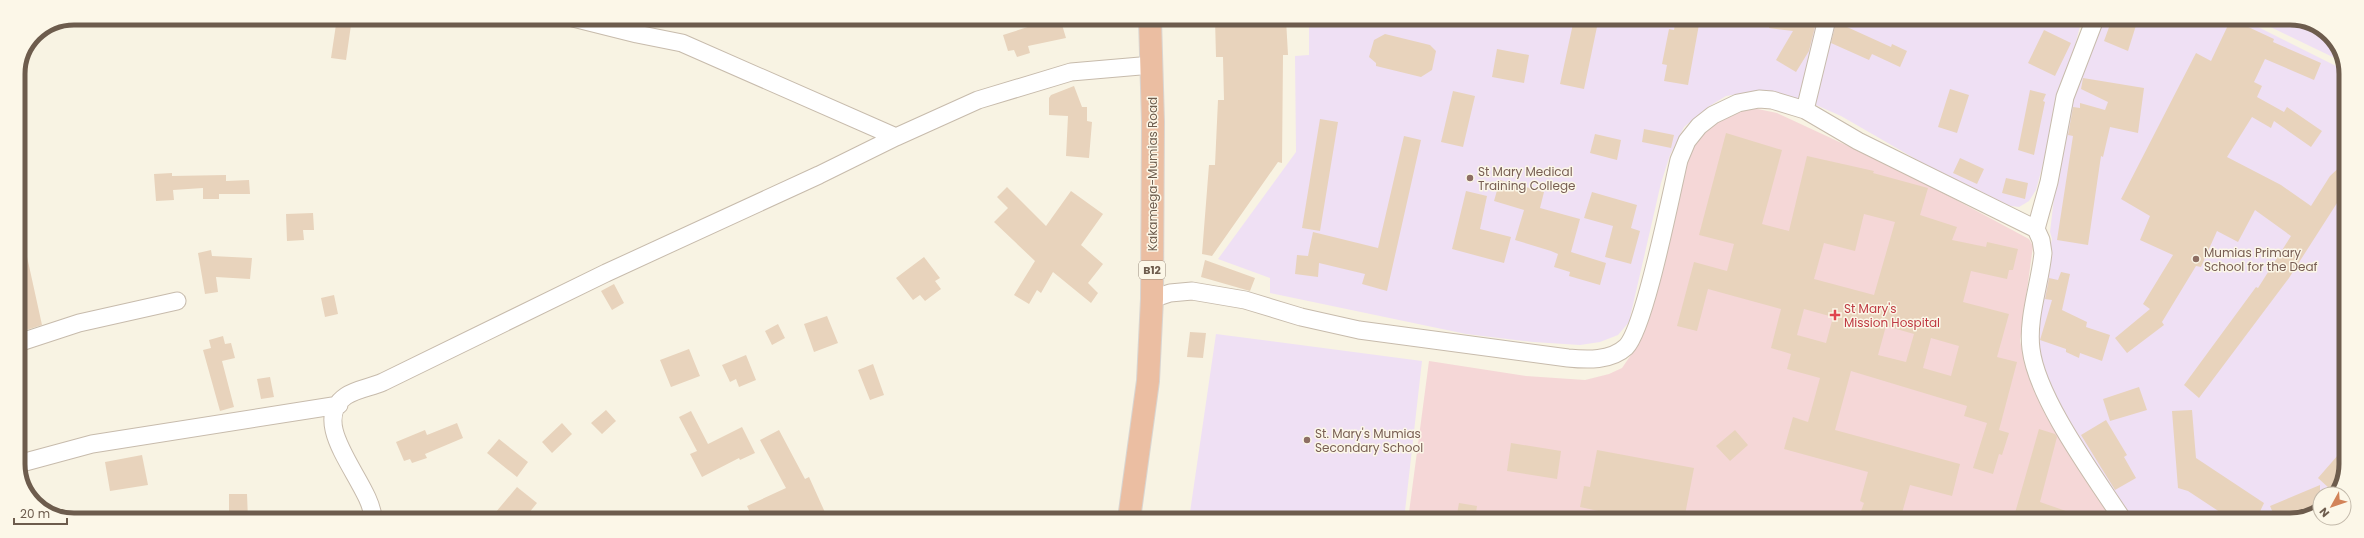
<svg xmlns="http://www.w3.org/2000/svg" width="2364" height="538" font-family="Poppins,sans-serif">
<rect width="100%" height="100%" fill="#f8f3e3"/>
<path fill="#efe0f4" d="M1309,19H2082L2036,190L2029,201L2019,207L2004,205L1971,191L1841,116L1816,105L1770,93L1751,92L1726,96L1708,107L1684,127L1670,155L1661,183L1629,322L1618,335L1600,342L1580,345L1533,342L1466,334L1270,293V278L1218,259L1296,152L1295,56L1309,55Z
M2102,19H2242L2346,71L2345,475L2334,494H2320V509L2290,520H2131L2072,433L2045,379L2035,349L2043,279L2052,239L2050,232L2061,137L2068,106Z
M2254,19H2301L2332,37L2343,62Z
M1216,334L1422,361L1404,520L1189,519Z"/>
<path fill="#f5d7d7" d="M1753,108L1777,113L1904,172L2029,239L2033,246L2020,341L2030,381L2114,520H1408L1429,361L1526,376L1585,380L1609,374L1622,368L1633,352L1685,159L1699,132L1737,111Z"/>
<path fill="#e8d3bc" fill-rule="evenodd" d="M337,18H352L346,60L331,58Z
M1042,18H1060L1066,38L1028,46L1030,53L1017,57L1014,50L1008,51L1003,35L1043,22Z
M1215,19H1286L1288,55H1283L1282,163L1278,162L1212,256L1202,254L1209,165H1215L1218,100H1224L1223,57H1216Z
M1574,19L1598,22L1584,89L1560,84Z
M1676,19H1700L1688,85L1664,81L1667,65L1662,64L1669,29L1674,30Z
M1770,19H1817L1809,51L1796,72L1776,60L1793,31L1769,28Z
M2112,19H2138L2128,51L2104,41Z
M2231,19L2274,39L2273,42L2321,63L2314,80L2265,59L2254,82L2262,86L2257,97L2284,112L2287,107L2322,131L2311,147L2274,121L2271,128L2252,117L2227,157L2281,185L2311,206L2330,176L2346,161V189L2289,278L2199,398L2184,385L2256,287L2258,288L2291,236L2255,210L2238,242L2217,231L2201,267L2196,266L2162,322L2164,325L2127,353L2115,338L2150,309L2143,304L2173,255L2140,240L2150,216L2121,199L2196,53L2211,61Z
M1836,22L1891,47L1892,44L1907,51L1900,67L1872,54L1869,60L1831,43Z
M2044,30L2071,43L2055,76L2028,63Z
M1385,34L1430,45L1436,51L1432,70L1421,77L1376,66V63L1369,57L1374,40Z
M1497,49L1529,55L1524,83L1492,77Z
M2083,78L2144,88L2138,133L2110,127L2103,157L2101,156L2088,245L2057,240L2073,136L2068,135L2073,107L2080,108V103L2105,110L2108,102L2081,89Z
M1074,86L1082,107H1087V121L1092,122L1089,158L1066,156L1068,116L1049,115V98L1051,95Z
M1950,89L1969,95L1957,133L1938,127Z
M2030,90L2046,94L2043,101L2045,102L2034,155L2018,150Z
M1453,91L1475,96L1463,147L1441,142Z
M1320,119L1338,122L1320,231L1302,228Z
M1644,129L1674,135L1671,148L1642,142Z
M1726,133L1782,150L1762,224L1789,231L1807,156L1874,171L1873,173L1928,188L1920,215L1957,227L1952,240L1986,247L1987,242L2018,249L2013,270H2009L2007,279L1971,271L1963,302L2009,314L1997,357L2017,362L1999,430L2009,433L2002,455L1999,454L1993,474L1973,468L1987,423L1964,416L1967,406L1851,371L1835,430L1960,464L1952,496L1910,485L1900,520H1880L1860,514L1864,503L1860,501L1868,472L1784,449L1793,417L1808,422L1820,378L1787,369L1791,354L1771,348L1781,309L1708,289L1697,331L1677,326L1694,262L1727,271L1734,244L1699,235ZM1864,214L1895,222L1874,295L1814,279L1824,243L1855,251ZM1804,309L1833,317L1826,343L1797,335ZM1886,326L1914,334L1906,362L1878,355ZM1931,338L1959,346L1951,376L1923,368Z
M1595,134L1621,140L1617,160L1590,153Z
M1404,136L1421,140L1387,291L1362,284L1365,274L1319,263L1318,277L1295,274L1297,255L1308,256L1313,232L1378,248Z
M1960,158L1984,169L1977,184L1953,173Z
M172,173V176L226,175V181L249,180L250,194H219V199H203V188L173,190L174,200L156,201L154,174Z
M2006,178L2028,183L2025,199L2002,193Z
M1500,180L1544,192L1540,208L1580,219L1571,252L1606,263L1600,285L1569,276L1570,272L1554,267L1558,254L1551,251L1515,240L1524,210L1494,201Z
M1007,187L1046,226L1071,191L1103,214L1081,245L1103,264L1088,283L1098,293L1091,303L1053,272L1041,293L1037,290L1029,304L1014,295L1035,261L994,222L1008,208L997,197Z
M1466,191L1487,196L1480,229L1511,237L1504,263L1452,249Z
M1592,192L1637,205L1631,228L1640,231L1631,264L1605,257L1613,226L1584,218Z
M313,213L314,230H303L304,240L287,241L286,214Z
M24,243L42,325L23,331L18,306V244Z
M211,250L212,256L252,258L250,279L216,277L218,292L205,294L198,253Z
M924,257L940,278L935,281L941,289L925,301L920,295L913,300L896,278Z
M1205,260L1255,278L1250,291L1201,277Z
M2061,272L2070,274L2062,310L2087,322L2086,327L2110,335L2102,361L2080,353L2079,358L2066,352V349L2040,340L2052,300L2045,299L2049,278L2058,280Z
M614,284L624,303L612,310L601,291Z
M334,295L338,314L325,317L321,298Z
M827,316L838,343L814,352L804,324Z
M778,324L785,338L772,345L765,331Z
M1190,332L1206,333L1203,358L1187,357Z
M223,336L225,344L231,343L235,358L222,361L234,407L220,411L203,350L211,348L209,340Z
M689,349L700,376L671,387L660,360Z
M746,355L756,380L739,387L736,379L730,382L722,365Z
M873,364L884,395L870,400L858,370Z
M270,377L274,397L261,399L257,379Z
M2139,387L2147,410L2110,421L2103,399Z
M606,410L616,421L602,434L591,423Z
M2192,410L2196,458L2264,503L2256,520H2232L2188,491L2178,488L2172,411Z
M691,411L708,444L742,427L755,453L740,460L739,458L702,477L690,454L697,451L679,417Z
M2106,420L2127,455L2124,457L2136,478L2115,490L2081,435Z
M457,423L463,438L425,454L427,458L412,463L410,459L404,461L396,442L425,430L427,435Z
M562,423L572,434L552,453L542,442Z
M2039,429L2055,434L2057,437L2040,502L2086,518V520H2013Z
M779,430L805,479L809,477L828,519H753L747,506L786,488L760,440Z
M1735,430L1748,445L1730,461L1716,446Z
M499,439L528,462L517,477L487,453Z
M1511,443L1561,451L1557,479L1507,471Z
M2345,447V475L2337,489H2330L2318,478Z
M1597,450L1694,468L1684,520H1640L1580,507L1584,486L1590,487Z
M142,455L148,485L110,491L105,462Z
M2320,485V508L2290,520H2276L2270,506Z
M517,487L537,503L524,519H490Z
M229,494H247L248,519H229Z
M1459,503L1477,506L1475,520H1456Z"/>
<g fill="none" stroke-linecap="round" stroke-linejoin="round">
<defs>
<path id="minor" d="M573,18L637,34L682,43L896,137L978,100L1071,72L1152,65
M1805,110L1827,19
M2036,229L2049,182L2065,97L2095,19
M1152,299L1170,293L1192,291L1245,300L1301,317L1359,330L1568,358C1587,360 1611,361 1626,347C1645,328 1671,194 1679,160L1687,141L1699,126L1713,115L1738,103L1759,99L1772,100L1805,110L1858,141L2036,229L2041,240L2043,253C2040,284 2027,318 2031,349C2037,399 2095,477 2123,520
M18,343L79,323L177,301
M18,464L92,444L339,405
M373,519C373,485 305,424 346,396C356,389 372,387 383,382L606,273L819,175L896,137"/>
<path id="highway" d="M1129,519L1148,381L1152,299L1153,122L1150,19"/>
</defs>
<use href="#minor" stroke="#c7bbac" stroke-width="19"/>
<use href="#highway" stroke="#d9d5d1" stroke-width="24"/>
<use href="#minor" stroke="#fff" stroke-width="17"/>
<use href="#highway" stroke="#ebbea2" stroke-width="22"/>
</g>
<g fill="#8d6e63" stroke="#fcf7e8" stroke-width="1.5">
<circle cx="1470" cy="178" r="4"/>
<circle cx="2196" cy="259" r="4"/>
<circle cx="1307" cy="440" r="4"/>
</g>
<path fill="#e0444e" stroke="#fcf7e8" stroke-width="1.5" d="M1833 309h4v4h4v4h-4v4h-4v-4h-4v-4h4z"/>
<g text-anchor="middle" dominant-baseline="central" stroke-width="3" stroke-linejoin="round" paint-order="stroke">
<rect fill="#fcf7e8" stroke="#988a7c" stroke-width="1" x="1139" y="261" width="26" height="18" rx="3"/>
<g font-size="11" font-weight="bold" fill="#6d5c4d">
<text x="1152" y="270">B12</text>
</g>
<g font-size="12" fill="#785e54" stroke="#fcf7e8" text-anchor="start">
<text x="1478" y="171">St Mary Medical<tspan x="1478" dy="14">Training College</tspan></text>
<text x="2204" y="252">Mumias Primary<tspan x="2204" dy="14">School for the Deaf</tspan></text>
<text x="1315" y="433">St. Mary's Mumias<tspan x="1315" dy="14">Secondary School</tspan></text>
</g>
<g font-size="12" fill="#6d5c4d" stroke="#fcf7e8">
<text transform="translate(1152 174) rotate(-90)">Kakamega-Mumias Road</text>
</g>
<g font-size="12" fill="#be3a42" stroke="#fcf7e8" text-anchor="start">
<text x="1844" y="308">St Mary's<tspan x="1844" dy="14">Mission Hospital</tspan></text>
</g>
</g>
<path d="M0 0H2364V538H0ZM74 25H2290A49 49 0 0 1 2339 74V464A49 49 0 0 1 2290 513H74A49 49 0 0 1 25 464V74A49 49 0 0 1 74 25Z" fill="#fcf7e8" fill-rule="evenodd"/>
<path fill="none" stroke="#6d5c4d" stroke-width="5" d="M74 25H2290A49 49 0 0 1 2339 74V464A49 49 0 0 1 2290 513H74A49 49 0 0 1 25 464V74A49 49 0 0 1 74 25Z"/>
<g transform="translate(2332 506) rotate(230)"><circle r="19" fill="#fcf7e8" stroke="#c3b9aa"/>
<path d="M0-3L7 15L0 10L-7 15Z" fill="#d28358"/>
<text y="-6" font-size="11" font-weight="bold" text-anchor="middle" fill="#6d5c4d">N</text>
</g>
<path d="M14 518v6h53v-6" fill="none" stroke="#6d5c4d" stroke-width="2"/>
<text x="20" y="518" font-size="12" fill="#6d5c4d" stroke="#fcf7e8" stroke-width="3" paint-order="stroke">20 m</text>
</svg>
